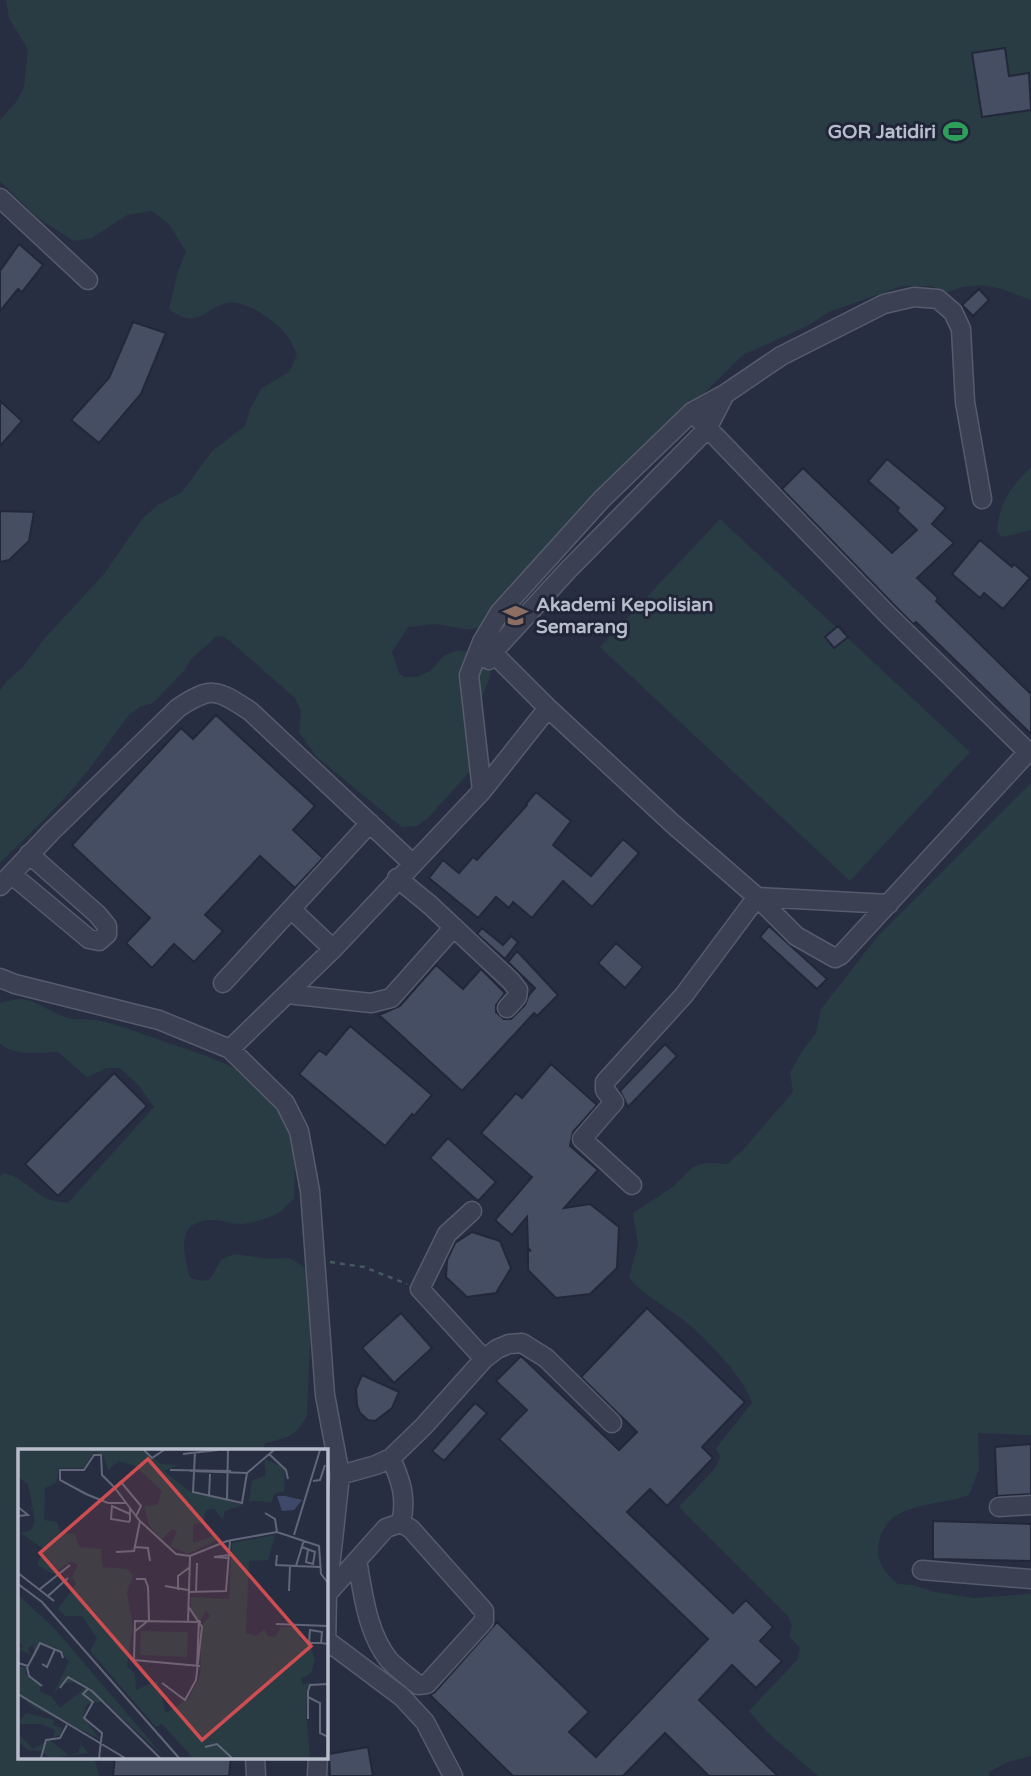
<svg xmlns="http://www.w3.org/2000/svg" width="1031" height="1776" font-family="'Varela Round',sans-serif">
<rect width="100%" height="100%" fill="#272e42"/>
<path fill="#293c43" d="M6,0H1031V300L1002,289L982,285L962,287L947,292L931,286H902L829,312L807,326L743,355L701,396L673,429L613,475L531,565L483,626L470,630L435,624L408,627L392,652L399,673L404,677H417L430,671L445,655L458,650L482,655L491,670C489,687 474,706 477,724C478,732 485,742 489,750L428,818L417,826L402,827L397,823L317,757L299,732L301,711L295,698L230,641L224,637L217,636L191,659L184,671L153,703L140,707L129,715C111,738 95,763 76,785C52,813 25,838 0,863V690L7,681L23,667L45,638L104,574L142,519L158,505L182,492L212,451L245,426L251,407L262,388L289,372L297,355C294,349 292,341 287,336C278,322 245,299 227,303C201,309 199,331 169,309L178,271L186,252L169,224L152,211L127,215L92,238L74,241L38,218L0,181V120L17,101L24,87L28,50L9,18Z
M1031,467V530L1002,537L997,531C1000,500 1010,489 1031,467Z
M720,519L970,752L850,881L600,647Z
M1031,783V1435L978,1433L979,1469L969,1495C939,1507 887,1500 879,1542C875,1561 884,1572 898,1584L912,1585L935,1592L974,1598L1031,1594V1756L1008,1762L989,1772V1776H818L767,1732L749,1711L798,1659L800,1648L789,1636L792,1626L788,1616L679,1507L716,1467L720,1457L716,1448L752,1403C746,1380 705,1337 686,1322C667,1307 645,1296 629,1278L638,1244L633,1213L673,1187L693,1167L705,1163L727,1164L742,1151L793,1092L790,1072L801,1053L816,1033L821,1009L877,937Z
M17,999C38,999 52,1015 72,1019C79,1020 87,1019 94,1020C113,1022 132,1031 151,1037C192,1052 246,1064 275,1100C297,1127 295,1165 294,1198C289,1203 284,1210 278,1213C270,1218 250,1224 241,1224C231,1224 222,1220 213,1220C175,1220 183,1252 190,1278L203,1281L210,1279L221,1260L234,1254L270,1259L290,1258L305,1268L311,1317L307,1415C296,1437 288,1437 265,1443L263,1450H19V1757H94L99,1776H0V1176L5,1173C32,1181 36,1202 68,1203L154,1107L139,1086L120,1068H107L87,1077L58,1052C39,1053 16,1056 0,1044V1003Z"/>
<path fill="#464e64" stroke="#222839" stroke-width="2" d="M1005,48L1009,76L1029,73L1031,110L982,117L972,53Z
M19,244L43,265L22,292L18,289L0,311V271Z
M979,289L989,300L973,316L962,305Z
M133,322L166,333L141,394L99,443L71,420L109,378Z
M0,401L22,421L0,446Z
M887,459L946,508L932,524L954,543L917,578L938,598L936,601L1031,694V734L916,622L913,624L895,606L782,489L803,468L892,553L917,530L897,511L899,508L868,481Z
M0,511L34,512L29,541L9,560L0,562Z
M980,540L1012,567L1014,564L1030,578L1003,609L984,593L980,598L952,574Z
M838,626L848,637L834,648L825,637Z
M216,715L315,806L293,830L323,858L295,888L260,856L205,915L223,931L194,962L174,944L152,968L126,943L150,918L72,845L181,728L193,739Z
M536,792L571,821L553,845L591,876L623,839L639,853L592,907L563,881L532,918L513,902L509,908L496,897L478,918L429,878L443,860L459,873L473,857L477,860L527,805L526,804Z
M769,926L827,979L817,989L760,937Z
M482,928L503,945L511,936L518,942L505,959L477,934Z
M616,943L643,967L625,988L598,963Z
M517,951L558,995L537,1016L534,1013L462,1091L379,1015L400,1006L436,965L463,989L481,969L505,993L496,1005V1012L504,1019H511L525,1005L529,995L535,988L508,962Z
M350,1026L432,1095L414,1116L412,1114L385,1146L299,1074L319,1050L326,1055Z
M665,1044L677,1056L628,1107L620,1091Z
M551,1064L597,1105L573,1132L570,1146L598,1170L564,1208L590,1204L619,1227L617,1268L590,1294L556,1298L528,1270V1250L531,1251L528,1248L527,1217L512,1235L495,1220L532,1177L481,1133L516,1093L522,1098Z
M114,1073L147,1106L58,1196L25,1164Z
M448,1138L496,1182L478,1201L430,1158Z
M472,1232L500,1241L511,1268L496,1293L467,1297L446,1277L447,1260L455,1243Z
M647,1308L745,1402L702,1447L713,1458L667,1506L650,1489L627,1512L733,1613L746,1600L773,1627L760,1641L782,1661L756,1688L732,1665L699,1700L778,1776H709L665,1733L623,1776H513L430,1695L435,1692L497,1622L589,1712L569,1732L596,1757L708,1639L499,1439L527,1410L496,1381L521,1356L619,1450L637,1432L581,1377Z
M401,1313L432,1348L394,1383L362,1348Z
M362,1375L399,1392L392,1408L375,1421L368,1420L360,1413L357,1405L356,1389Z
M475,1403L487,1413L444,1461L432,1451Z
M1031,1444V1494L997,1496L995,1447Z
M933,1521L1031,1524V1561L933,1559Z
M368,1747L373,1776H330L329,1754Z
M115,1757H231L229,1776H113Z"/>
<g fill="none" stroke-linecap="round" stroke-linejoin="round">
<defs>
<path id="minor" d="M0,198L88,280
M482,642L548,708L673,824L757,897L796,936L835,958L841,955L1028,752L887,614L692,412
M489,660L494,651L568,570L707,429L725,394
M482,791L469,675L482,642L500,612L602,499L692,412L725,394L781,356L884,304L914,297L938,299L953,312L961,329L965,402L982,499
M11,874L89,939L99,941L107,934V926L97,914L29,854
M397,878L430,905L511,981L518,990L517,997L507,1008
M0,886L51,832L178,708C213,685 217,690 250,711L412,863
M291,909L333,949
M0,978L15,984L159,1020L230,1049L285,1103L299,1131L310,1191L325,1395L340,1475L335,1522L326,1524
M223,983L370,823
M287,994L371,1003L391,998L454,927
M230,1049L333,949L482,791L548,708
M632,1185L582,1139L614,1102L605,1090V1082L684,995L757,897L889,904
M472,1211L447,1234L420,1289L484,1359
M391,1458C401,1481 407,1498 401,1523
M340,1475L376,1465L391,1458L424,1426L484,1359L497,1349L509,1344L522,1343L546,1358L612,1423
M999,1507L1031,1505
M922,1570L1031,1579
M327,1594L386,1528L401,1523L411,1529L484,1611V1621L427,1684L418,1685C409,1677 397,1669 389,1660C367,1633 363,1593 357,1560
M326,1640L402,1697L425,1722L453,1776
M326,1647L327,1594L335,1522
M255,1757L256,1776
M317,1776L318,1757"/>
</defs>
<use href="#minor" stroke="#565c6c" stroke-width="21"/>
<path stroke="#475960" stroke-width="2.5" stroke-dasharray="5 5" stroke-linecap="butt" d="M330,1262L364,1267L407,1284"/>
<use href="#minor" stroke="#3b4152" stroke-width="18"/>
</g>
<defs>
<symbol id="stadium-bare" viewBox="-9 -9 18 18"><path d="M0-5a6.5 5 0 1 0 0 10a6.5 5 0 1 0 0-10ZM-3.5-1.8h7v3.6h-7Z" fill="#2e9e5b" stroke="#202637" stroke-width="2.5" paint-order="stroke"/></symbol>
<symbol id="university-bare" viewBox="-9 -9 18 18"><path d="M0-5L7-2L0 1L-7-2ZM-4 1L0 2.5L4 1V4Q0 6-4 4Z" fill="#8d6e63" stroke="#202637" stroke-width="2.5" paint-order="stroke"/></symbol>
</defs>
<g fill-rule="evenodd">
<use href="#stadium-bare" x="938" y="114" width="35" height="35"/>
<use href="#university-bare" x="498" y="598" width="35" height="35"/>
</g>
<g text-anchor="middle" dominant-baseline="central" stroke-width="6" stroke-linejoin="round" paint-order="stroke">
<g font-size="19" font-weight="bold" fill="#b8bdcc" stroke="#202637" text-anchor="end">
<text x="936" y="132">GOR Jatidiri</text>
<text x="536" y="605" text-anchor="start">Akademi Kepolisian<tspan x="536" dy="22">Semarang</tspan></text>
</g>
</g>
<g transform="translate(18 1449)">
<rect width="310" height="310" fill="#272e42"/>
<path d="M0,1H125L143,15L161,16L146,22L171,42L225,56L207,62L205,71L196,60L188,61L185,73L175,76V94L196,87L201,90L170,105L152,97L159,82L154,80L144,91L131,76L126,57L139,56L144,42L117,17L101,12L90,21L85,6L76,3L65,19H41L38,34L27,39L26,71L39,73L43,84L57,85L61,98L83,100L85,118L109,120L115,127L109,143L115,178L109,217L117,225L118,241L139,232L148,264L171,249L182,227L184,175L192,167L188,162L182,172L173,162V148L211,150L214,94L257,86L250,111L231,112L228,184L238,187L247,180L250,187L257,188L263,178H280L282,190L293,198L297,211L293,224L283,230L285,236L294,233L289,238L288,262L292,309H175L144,275L138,278L72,202L79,189L64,167H47L40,160L58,135L54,128L60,116L53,112L35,125L19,116L26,100L3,84L13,81L17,72L10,35L0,28ZM246,10L267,19L266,42L256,45L254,53L231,52L234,32L248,26ZM0,146L36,179L147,309L86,252L69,255L65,268L82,290L17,259L0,246V217L9,220L7,225L22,236V243L33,247L42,259L67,239L56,233L44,235L35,246L51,212L37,198L23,195L17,209L15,196L10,199L13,206L3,201L0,206V199L6,198L0,192ZM123,182L170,183L169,208L122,206ZM8,264L36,271L35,276L44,279L42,286L36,288L37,281L23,275H0ZM0,285L15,300L31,291L51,306L60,304L63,295L70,304L32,309L23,302L10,301L0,292Z" fill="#293c43"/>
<path d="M259,47H267L284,51L276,61L264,62Z" fill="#3e496a"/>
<path fill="none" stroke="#616779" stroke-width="2" d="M126,1L134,9L146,1M177,3L175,43L224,54L229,24M165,5L200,1M251,5L268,21L270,30M152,21L213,22M172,22L229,24L256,1M102,32L123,57L118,67L122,72L158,105L172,107L209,92L259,83L301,97L303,125L310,134M295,32L302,31L307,16M191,47L192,25M209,51L210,1M108,54H90L68,45L42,31V21H66L76,6H83L84,26L96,38L112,59L118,67M0,58L10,66L0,67M247,64L257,70L259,83M112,65L94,57L93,70L111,73L112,71V60M276,86L302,1M286,91L278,117L302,118M117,98L130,99L132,112M284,98L297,103L295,115L288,113L290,101M98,103L116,102L122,72M259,106L258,116L278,117M211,109L196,108L211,106M0,124L36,152M0,135L24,153L161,309M147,137L170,141M22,140L52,116M160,141V127L172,118M271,142L272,117M170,143L208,142L212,92M178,143L179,114M30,147L50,129M170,172L172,108M258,175L310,177M116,183L131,171L130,138L127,130H118M303,194L304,183L292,181L291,193L293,194H303L310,195M0,214L10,217L22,194L43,203L45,209M24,215L29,218L37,200M179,216L181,171M182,217L116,211L117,172L183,173M9,218L11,227L24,237M144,234L167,251L178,231L184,178L170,157M42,239L50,228L74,242L142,309M70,240L65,245L75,253L66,269L84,284L81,309M290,242V270M290,242L292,236L310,235M0,245L107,309M290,248L302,254V284L310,288M187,298L199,295L214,309M23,309L28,291L42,289L49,276"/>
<path fill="#ce4d51" fill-opacity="0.15" stroke="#ce4d51" stroke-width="3.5" d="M130,10L293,197L184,291L22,104Z"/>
<rect width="310" height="310" fill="none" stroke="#b8bdcc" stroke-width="3.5"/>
</g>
</svg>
